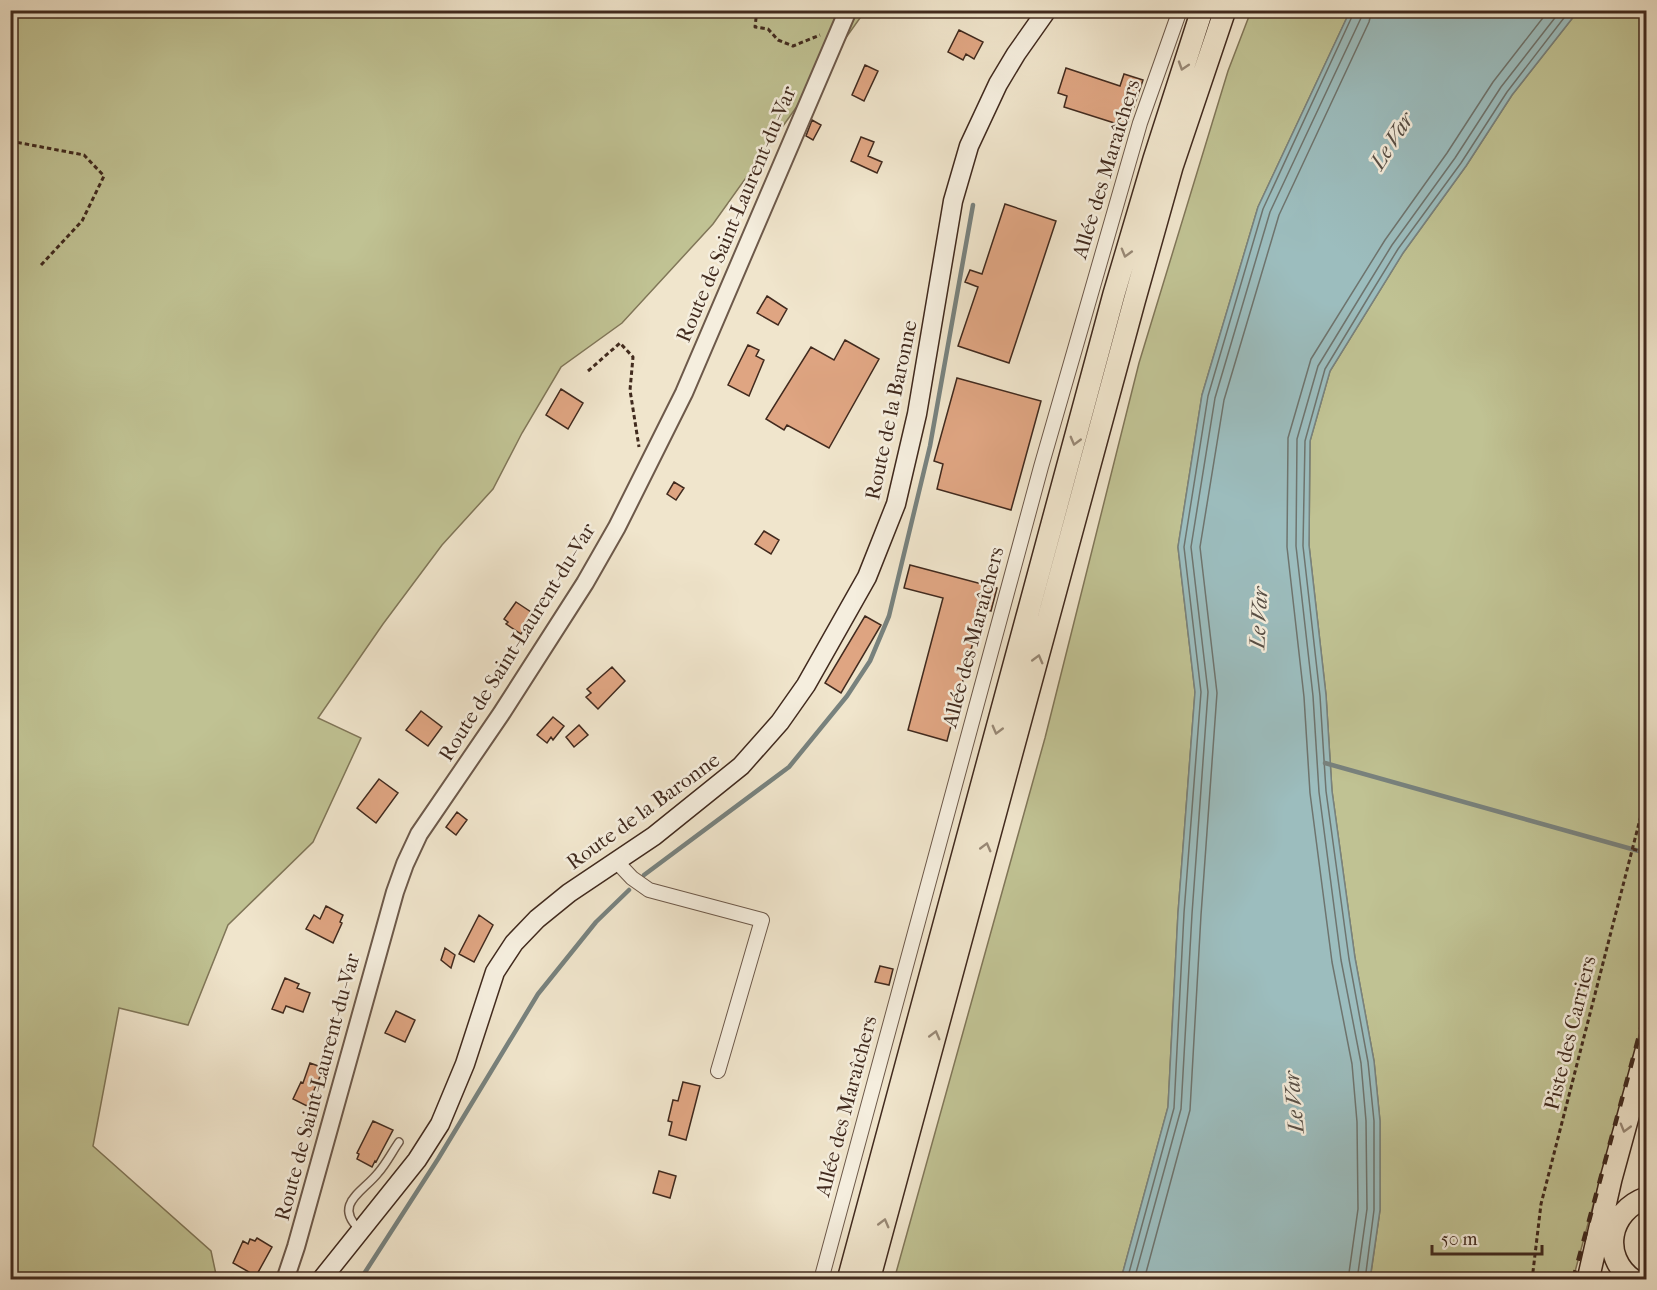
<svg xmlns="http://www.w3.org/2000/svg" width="1657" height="1290" font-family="'IM FELL French Canon',serif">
<rect width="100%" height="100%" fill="#f0e5cc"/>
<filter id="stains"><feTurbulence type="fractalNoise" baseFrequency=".00333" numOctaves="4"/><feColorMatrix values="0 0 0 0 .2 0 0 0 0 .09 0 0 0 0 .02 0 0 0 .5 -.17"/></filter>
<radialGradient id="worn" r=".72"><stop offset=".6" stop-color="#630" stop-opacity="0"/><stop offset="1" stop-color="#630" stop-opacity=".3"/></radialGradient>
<path fill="#c0c293" stroke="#807658" stroke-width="1.5" d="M10,11H865L713,224L622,323L561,367L522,433L493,489L442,545L383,624L318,718L361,738L313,842L228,925L188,1025L119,1008L93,1146L211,1251L217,1279H11Z
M1251,11H1350L1258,207L1202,395L1178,547L1195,692L1178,913L1168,1107L1121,1279L894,1280L1045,738L1139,363L1228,71Z
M1578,11H1646V1010L1573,1279L1370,1280L1380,1210V1121L1374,1061L1355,958L1332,791L1326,695L1309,545L1310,441L1330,371L1403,253L1466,166L1512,95Z"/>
<path fill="#9cbdbe" stroke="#78827e" stroke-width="1.5" d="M1350,11H1578L1512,95L1466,166L1403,253L1330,371L1310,441L1309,545L1326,695L1332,791L1355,958L1374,1061L1380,1121V1210L1370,1279H1121L1168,1107L1178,913L1195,692L1178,547L1202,395L1258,207Z"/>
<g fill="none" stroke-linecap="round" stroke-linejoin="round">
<path stroke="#6e746e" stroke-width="1.5" d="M1127,1280L1174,1108L1184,913L1201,692L1184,547L1208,396L1263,209L1355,10
M1134,1280L1181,1109L1192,914L1208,692L1191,547L1215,398L1270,212L1361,18L1363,10
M1144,1280L1190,1110L1201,915L1217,693L1200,547L1224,400L1279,215L1369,22L1372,10
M1348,1280L1358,1209L1357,1122L1352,1064L1332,962L1310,793L1304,697L1287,547L1288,438L1311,359L1385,240L1447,153L1493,82L1549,10
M1357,1280L1367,1209L1366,1121L1361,1063L1341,960L1319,792L1313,696L1296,546L1297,439L1318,366L1365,289L1392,245L1455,158L1501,87L1561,10
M1365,1280L1374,1210V1121L1368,1062L1349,959L1326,791L1320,696L1303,546L1305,441L1325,369L1371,293L1398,249L1461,163L1507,92L1570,10"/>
<path stroke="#78827e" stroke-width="4.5" d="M1325,763L1646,853
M644,875L789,767L847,696L870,661L889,616L930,446L973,205
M360,1280L438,1159L538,994L596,922L629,890"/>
</g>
<path fill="#dfa582" stroke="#412a1e" stroke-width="1.5" d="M959,30L983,42L974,59L966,54L963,60L948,52Z
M865,65L878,71L864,101L852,95Z
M1066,68L1120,86L1124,74L1143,80L1127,127L1064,107L1067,96L1058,93Z
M812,120L821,125L813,140L806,136Z
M861,137L874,142L868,156L882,162L877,173L851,161Z
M1005,204L1056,221L1009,363L958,346L978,287L965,282L970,270L982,274Z
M767,296L787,309L778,325L757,313Z
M845,340L879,359L829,448L787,425L784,430L766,419L811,347L834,360Z
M748,345L759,350L756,356L764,360L749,396L728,385Z
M957,378L1041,401L1011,510L937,489L943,464L934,461Z
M561,389L583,403L568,429L546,415Z
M674,482L684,488L676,500L667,494Z
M764,531L779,540L771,554L755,544Z
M910,565L997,588L991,611L982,608L947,741L908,730L943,598L904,588Z
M516,602L534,614L521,634L506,624L508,622L504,619Z
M865,616L881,625L841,693L825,683Z
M612,667L625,681L598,709L586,697L591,693L587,689Z
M421,711L442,727L428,746L406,730Z
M553,717L564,726L553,740L551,737L547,743L537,735Z
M579,725L588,735L574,747L566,737Z
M379,779L398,793L376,823L357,808Z
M457,812L467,820L456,835L446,827Z
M326,906L343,915L340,922L342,923L333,943L306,929L314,915L320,919Z
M479,915L493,925L474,962L459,954Z
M445,948L455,955L451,968L441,960Z
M880,966L893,969L889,985L875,982Z
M285,978L299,984L297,988L310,993L303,1012L286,1006L283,1013L272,1009Z
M396,1011L415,1020L405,1042L385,1033Z
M310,1063L321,1067L319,1071L322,1072L307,1106L293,1099L301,1082L303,1083Z
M683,1082L700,1086L686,1140L669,1135L672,1122L668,1121L673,1100L678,1101Z
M373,1121L393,1130L376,1162L375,1161L372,1167L357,1159L359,1154L357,1153Z
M659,1171L676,1176L670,1198L653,1193Z
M257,1238L272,1247L256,1276L233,1263L243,1241L248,1244L250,1239L255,1241Z"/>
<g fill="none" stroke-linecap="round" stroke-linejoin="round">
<defs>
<path id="service" d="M359,1229C333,1204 363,1192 378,1173C386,1164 392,1152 399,1142"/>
<path id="minor" d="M616,861L632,878L649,890L762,920L718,1071
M821,1280L1041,467L1140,123L1180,10"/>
<path id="tertiary" d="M285,1280L296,1247L395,892L405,864L419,834L501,714L585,583L617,527L684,393L848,10"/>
<path id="secondary" d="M321,1280L417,1160L440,1124L465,1064L495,972L514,943L537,919L569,893L654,836L741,766L780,722L806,685L867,577L896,504L917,414L953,201L969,146L998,84L1016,54L1047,10"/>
<path id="primary" d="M1588,1280L1611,1179L1646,1051
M1633,1280C1600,1256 1609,1211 1646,1198"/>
<path id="trunk" d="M848,1280L1114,294L1154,159L1202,10
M869,1280L1134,302L1172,167L1225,10"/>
</defs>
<use href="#service" stroke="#6d594a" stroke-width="10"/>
<use href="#minor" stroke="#6d594a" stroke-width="16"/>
<use href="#tertiary" stroke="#6d594a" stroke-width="20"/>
<use href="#secondary" stroke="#412a1e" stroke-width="21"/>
<use href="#primary" stroke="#412a1e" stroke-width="24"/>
<use href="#trunk" stroke="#412a1e" stroke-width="24"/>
<path stroke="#412a1e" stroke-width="3" stroke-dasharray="4.5 3" stroke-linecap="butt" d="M757,10L755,27L768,29L778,40L793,46L820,35
M10,141L84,155L104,176L82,221L41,265
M588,371L620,343L633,357L630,390L639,447
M1633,849L1646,853
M1532,1280L1541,1204L1646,796"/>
<use href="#service" stroke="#f5eede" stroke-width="7"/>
<use href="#minor" stroke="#f5eede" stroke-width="14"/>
<use href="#tertiary" stroke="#f5eede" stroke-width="16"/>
<use href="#secondary" stroke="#f5eede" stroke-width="18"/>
<use href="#primary" stroke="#f0e5cc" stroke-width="21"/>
<use href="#trunk" stroke="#f0e5cc" stroke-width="21"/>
<path stroke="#412a1e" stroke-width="4.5" stroke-dasharray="10 10" stroke-linecap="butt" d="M1573,1280L1646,1010"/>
</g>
<defs><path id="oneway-chevron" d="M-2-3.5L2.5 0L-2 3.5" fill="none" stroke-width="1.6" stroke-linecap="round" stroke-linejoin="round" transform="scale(1.5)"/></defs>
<g stroke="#988875">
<use href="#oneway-chevron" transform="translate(1183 66) rotate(108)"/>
<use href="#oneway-chevron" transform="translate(1126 253) rotate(106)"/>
<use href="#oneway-chevron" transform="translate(1075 441) rotate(105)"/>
<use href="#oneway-chevron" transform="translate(1038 659) rotate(-75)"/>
<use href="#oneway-chevron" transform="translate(997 730) rotate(105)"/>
<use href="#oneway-chevron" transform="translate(986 847) rotate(-75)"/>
<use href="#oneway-chevron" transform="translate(935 1035) rotate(-75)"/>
<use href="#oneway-chevron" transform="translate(1625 1128) rotate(106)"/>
<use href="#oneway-chevron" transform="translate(884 1223) rotate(-75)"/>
</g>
<g text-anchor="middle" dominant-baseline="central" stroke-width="5" stroke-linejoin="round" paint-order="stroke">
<g font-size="21" fill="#412a1e" stroke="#f5eede">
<text transform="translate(1106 169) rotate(-73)">Allée des Maraîchers</text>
<text transform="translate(736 214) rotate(-67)">Route de Saint-Laurent-du-Var</text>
<text transform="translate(891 410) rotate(-78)">Route de la Baronne</text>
<text transform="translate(973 637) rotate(-75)">Allée des Maraîchers</text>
<text transform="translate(517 642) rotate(-58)">Route de Saint-Laurent-du-Var</text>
<text transform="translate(643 811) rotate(-36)">Route de la Baronne</text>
<text transform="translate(1570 1033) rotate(-76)">Piste des Carriers</text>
<text transform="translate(317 1087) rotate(-75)">Route de Saint-Laurent-du-Var</text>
<text transform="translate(846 1106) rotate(-75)">Allée des Maraîchers</text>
</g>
<g font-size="22" font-style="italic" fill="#584f46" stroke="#f5eede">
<text transform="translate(1392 141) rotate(-58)">Le Var</text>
<text transform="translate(1259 618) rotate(-87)">Le Var</text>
<text transform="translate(1294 1102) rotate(-95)">Le Var</text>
</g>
</g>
<rect width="1657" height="1290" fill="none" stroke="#f0e5cc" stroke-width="36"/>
<rect x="12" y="12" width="1633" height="1266" fill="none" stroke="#412a1e" stroke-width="3"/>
<rect x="18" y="18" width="1621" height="1254" fill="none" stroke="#412a1e" stroke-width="1.5"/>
<path d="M1432 1245v9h110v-9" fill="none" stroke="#412a1e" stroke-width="3"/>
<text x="1441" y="1245" font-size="18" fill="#412a1e" stroke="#f5eede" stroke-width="4.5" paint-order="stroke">50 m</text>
<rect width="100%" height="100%" filter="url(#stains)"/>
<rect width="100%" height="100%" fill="url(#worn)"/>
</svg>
